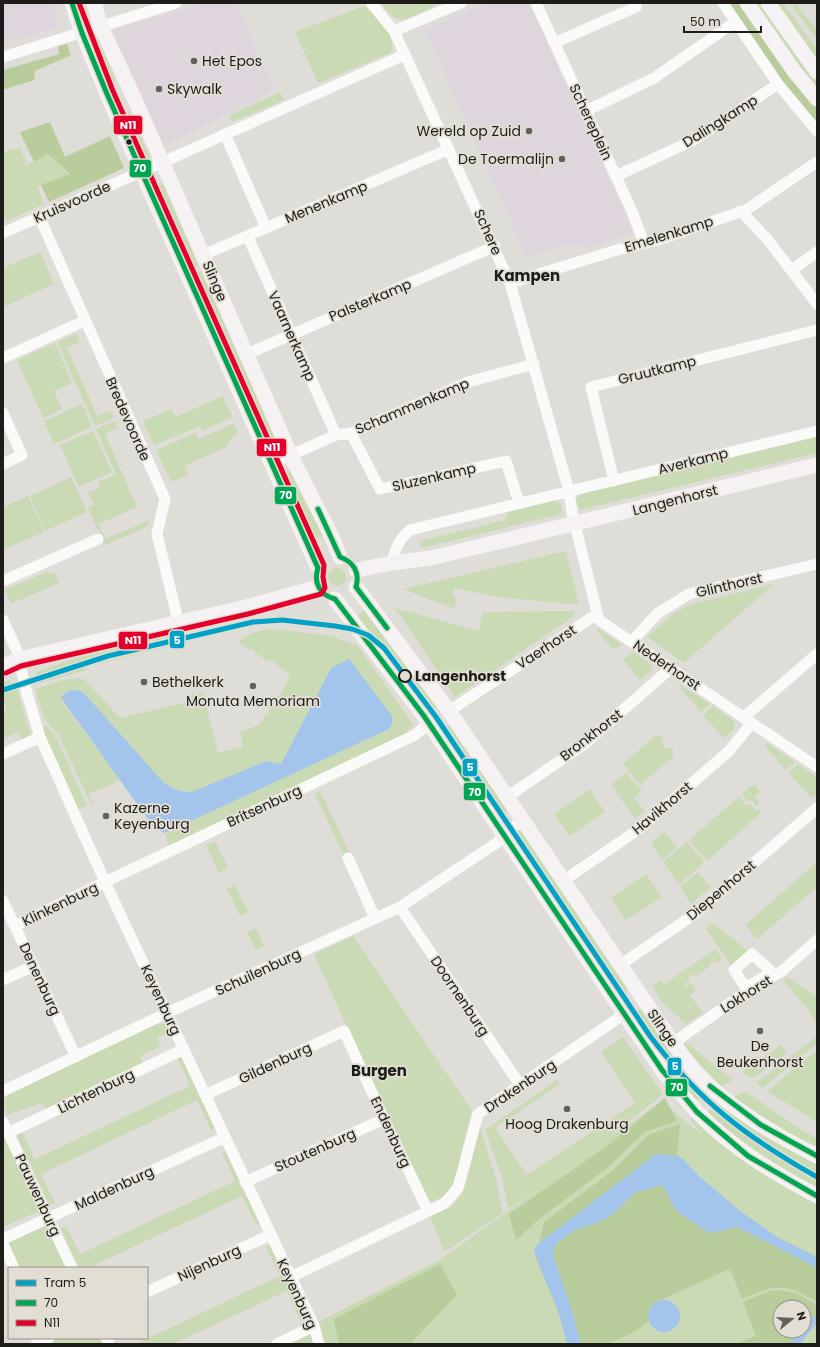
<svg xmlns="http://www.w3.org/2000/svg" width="820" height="1347" font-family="Poppins,sans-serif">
<rect width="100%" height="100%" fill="#deddd8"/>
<path fill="#ded5dd" d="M3,3H52L60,27L3,43Z
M205,3H236L274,91L164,146L113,30Z
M485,3H529L634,233L592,247L569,244L527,257L425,30Z"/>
<path fill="#cadab5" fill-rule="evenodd" d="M380,3H440L405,20C393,20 388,11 380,3Z
M750,3H763L817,77V94Z
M777,3H783L817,49V59Z
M790,3H796L817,31V40Z
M365,6C375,16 400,38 390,53L318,83L295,32Z
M100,38L104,42L100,44L116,82L107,85L91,41Z
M280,92L284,100L232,122L230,115Z
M130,112L150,157L144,160L121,116Z
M20,147L27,165L48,154L70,175L37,187L44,204L6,221L3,211V152Z
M163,184L199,266L190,270L154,187Z
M40,252L54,284L3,307V268Z
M201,271L280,449L271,453L192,275Z
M76,334L80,342L67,348L97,416L110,411L114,418L95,426L57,342Z
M55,343L72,383L54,391L62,409L43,418L17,360Z
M223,396L232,417L203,431L200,426L154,445L143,421L171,409L175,417Z
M82,404L92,427L54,444L44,421Z
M115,421L118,428L105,434L137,507L99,524L101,529L98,531L88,508L94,505L88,493L100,487L98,482L116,474L96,429Z
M234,423L238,433L229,441L228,446L185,466L188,475L171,482L156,450L195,433L199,439Z
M93,431L112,472L79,487L60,445Z
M817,436V453L580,510L576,500L581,493Z
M290,470L324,535L310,542L278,474Z
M71,477L87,512L45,531L30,496Z
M28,496L44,532L3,550V507Z
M552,499L561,504L562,514L422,548L420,541L505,520L510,510Z
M149,520L147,527L105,545L99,533L102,531L106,539Z
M566,551L579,605L498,597L454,588L453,596L456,597L455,609L403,589Z
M328 577a9 9 0 1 1 18 0a9 9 0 1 1-18 0Z
M49,571L51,574L55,573L59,583L11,604L5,590Z
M774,584L684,663L647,637L676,612L692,604Z
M395,608L479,631L483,612L574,611V616L455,697Z
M366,609L437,705L434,711L428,713L354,619Z
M598,628L621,644L614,650L596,630Z
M276,629L331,636L358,646L414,726L407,730L409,735L170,848L165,833L170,832L392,716L380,702L331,668L281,764L220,781L192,792L179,791L164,783L84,693L74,689L62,701L120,780L89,794L93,803L91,804L59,736L44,718L35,689C47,685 74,674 85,680L120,718L187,702L186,697L203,692L218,753L243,747L240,732L259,725L266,715L269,714V710L278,695L280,697L290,675L271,660L270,662L255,653L254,649L250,650L238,642C249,631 261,630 276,629Z
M168,635L171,646L85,667L86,670L37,684L36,672L76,658Z
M633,652L651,664L652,670L640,680L623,660Z
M9,681L16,686L31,736L22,740L18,732L3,739V715L5,714L6,704L3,703V682Z
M681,685L710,704L701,712L679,687Z
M713,706L734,721L735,728L725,739L703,715Z
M454,723L511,808L495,818L439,733Z
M47,726L57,739L87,806L78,809L49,746L43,727Z
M655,736L663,737L662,743L666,748H673V757L640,785L623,764Z
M767,743L795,762L786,770L765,746Z
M798,765L817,777V794L812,799L789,773Z
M626,773L641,791L634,798L645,811L635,819L611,785Z
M754,784L760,792L754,797L759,803L757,806L751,800L748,802L742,794Z
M590,789L605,812L570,836L554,814Z
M320,791L350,854L344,856L315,794Z
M739,797L747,806L750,804L756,811L759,809L762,812L707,861L689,840Z
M519,830H527L632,987L616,997L511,840L513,834Z
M664,832L677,847L662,860L651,843Z
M215,841L228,868L219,873L206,845Z
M687,842L704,862L679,885L663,862Z
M817,862V887L757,939L745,925Z
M698,872L711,887L691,904L680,887Z
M646,874L662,897L626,920L611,898Z
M235,885L248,912L240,916L227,889Z
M713,923L752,954L734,970L706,929Z
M256,928L264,946L256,950L247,932Z
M353,936L472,1111C469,1121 466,1131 464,1142C458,1163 456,1202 426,1202L314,954Z
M716,949L722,959L715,963L713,961L708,965L709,967L696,976L694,974L688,978L690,980L683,985L685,987L691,983L696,990L690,995L703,1013L686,1024L664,1004L652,986L661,980L664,984Z
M787,977L817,997V1026L810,1012L783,980Z
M639,1009L646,1011L711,1092L694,1102L632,1020L634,1014Z
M158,1023L168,1025L171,1031L157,1038L161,1046L140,1056L144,1064L46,1109L42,1103L7,1115L3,1103L9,1093Z
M623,1037L663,1094L606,1140L662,1101L703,1136L691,1121L692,1118L697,1115L727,1148L758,1171L817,1204V1344H275L438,1261L532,1194L508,1209L502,1178L485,1130L557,1080L560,1084L495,1128L527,1175L635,1103L601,1052ZM780,1307H804V1331H780Z
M816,1037L817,1043L763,1088L756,1083Z
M685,1042L733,1080L717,1089L683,1051Z
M781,1045L787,1053L752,1079L742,1072Z
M817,1050V1122L767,1091Z
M183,1056L216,1127L211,1130L197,1100L41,1174L55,1203L50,1206L16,1134L21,1131L35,1159L190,1086L178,1059Z
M745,1091L795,1126L817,1138V1147L789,1134L734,1097Z
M723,1103L817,1160V1191L751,1154L705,1113Z
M479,1125L496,1179L503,1213L444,1252L430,1216C442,1212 456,1206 462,1193C470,1177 475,1144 479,1125Z
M3,1127L41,1210L3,1227Z
M227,1150L262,1222L256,1225L242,1196L88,1268H79L61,1229L66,1226L80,1254L235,1181L222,1152Z
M47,1225L67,1268H17L6,1244Z
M271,1245L306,1317L300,1320L287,1291L173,1344H136L280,1276L266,1247Z
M54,1338H102L105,1344H53L51,1339Z"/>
<path fill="#b9cd9c" d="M728,3H742L817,104V125L782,82Z
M67,44L71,55L35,71L34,80L3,90V70L59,54L58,46Z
M50,122L65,157L110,136L124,168L49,202L41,185L70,174L48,154L34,162L20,132Z
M665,1098L677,1121L645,1132L607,1168L538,1220L516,1240L509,1214L610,1144Z
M680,1124L677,1156L656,1154L539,1243L544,1222L612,1171L644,1139L650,1134Z
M663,1185L673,1206L678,1212L704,1230L716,1232L737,1227L817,1268V1302C786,1283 775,1284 742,1299L730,1269L656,1302L648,1316V1321C642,1330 615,1342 603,1344C596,1345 588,1344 581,1344L577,1328L553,1256L554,1249L557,1243L575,1230L604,1220L627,1202L635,1192Z
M440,1264L457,1295L410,1344H339L334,1319Z
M780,1290L798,1294L817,1305V1314L804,1328V1307H780V1331H801L789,1344H734L756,1336L743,1302L769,1291Z"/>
<path fill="#a3c5eb" d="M349,659L392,716V723L389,729L165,833L155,829L61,698C67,689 75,688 84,693L164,783L179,791L192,792L266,761L281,764L331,668Z
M656,1154L677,1156L682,1158L700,1177L740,1211L777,1237L817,1257V1268L737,1227L711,1233L704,1230L678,1212L673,1206L663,1185L636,1192L613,1214L604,1220L575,1230L557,1243L554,1249L553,1256L570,1304L581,1344H567L558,1311L536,1258L534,1249L539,1243Z
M648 1316a16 16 0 1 1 32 0a16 16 0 1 1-32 0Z
M817,1314V1323L800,1344H789L801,1331H804V1328Z"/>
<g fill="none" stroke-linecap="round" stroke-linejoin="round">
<path stroke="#fafaf9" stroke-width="11" d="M371,3L394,31L510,283L569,491L572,513L599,620L817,767
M536,3L631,209L644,243
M723,3L778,84L817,131
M394,31L461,3
M554,43L636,7
M3,57L176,3
M586,111L654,78L735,22
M225,134L266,228
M616,176L694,140L778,84
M741,211L768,240L817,304
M39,216L165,499L157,534L176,612L177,630
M3,233L404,55
M248,237L336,435
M203,255L449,149
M792,270L817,252
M510,283L617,250L658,240L746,210L817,162
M247,354L495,246
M3,358L84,321
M3,413L22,455L3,464
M351,433L380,489L506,461L519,503
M271,464L336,435L351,433L468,382L534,364
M614,481L591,387L817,330
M392,563C395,549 399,539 410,530L817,431
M3,581L98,539
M3,620L17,651L26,690L40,737L105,882L291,1277L314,1326L319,1344
M632,641L658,613L689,594L817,564
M449,711L597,614
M744,717L817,654
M3,754L40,737
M507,797L583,745L671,668
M348,858L375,918
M563,881L639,829L728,752L752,723
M3,901L76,1057
M400,907L520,1085
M15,926L105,882L415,735L422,729L431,727
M752,954L772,972L746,988L734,970Z
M620,965L695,914L817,808
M3,980L33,966
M673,1043L746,992L782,971L817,940
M3,1091L167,1013L400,907L498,842L503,835L523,820
M205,1095L344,1031L384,1119L428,1211
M3,1122L72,1268
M8,1133L184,1049
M245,1182L384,1119
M3,1239L225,1137
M3,1244L14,1268
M291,1277L445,1203L458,1188L478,1114L617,1019L623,1013
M147,1292L270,1235
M106,1338L109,1344
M36,1344L49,1338
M277,1344L314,1326"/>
<path stroke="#f6f1f2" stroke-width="15" d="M72,3L82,33L107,94L318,568
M94,3L101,27L135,100L291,456L332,537L340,557
M747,3L794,71L817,99
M768,3L817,72
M356,570L392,563L431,558L817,465
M356,587L449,711L673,1043C681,1053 689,1065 698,1074C731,1110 774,1134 817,1156
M335,599L424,716L662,1070C674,1084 685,1099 697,1112C732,1148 774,1173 817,1196
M3,667L19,659L246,607L318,587"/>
<defs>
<path id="bus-1" d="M72,3L82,33L107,94L318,568C313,583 320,595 335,599L424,716L662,1070L697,1112L748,1156L817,1196
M318,509L340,557C354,562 360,573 356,587L387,628
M710,1086L761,1125L817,1156"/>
<path id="bus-2" d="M6,673L21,666L248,614L321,594L325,588L323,577L324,565L113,91L79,3"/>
</defs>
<use href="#bus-1" stroke="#e2ded4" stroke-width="8"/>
<use href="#bus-2" stroke="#e2ded4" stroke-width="8"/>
<use href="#bus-1" stroke="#00a651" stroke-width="5"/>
<use href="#bus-2" stroke="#e4002b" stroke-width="5"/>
<defs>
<path id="tram-1" d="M3,690L108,656L253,622L282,620L335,626L352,629L368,635L384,648L436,717L650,1036C700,1102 746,1137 817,1177"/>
</defs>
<use href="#tram-1" stroke="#e2ded4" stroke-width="8"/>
<use href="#tram-1" stroke="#01a2c5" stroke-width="5"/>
</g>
<g fill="#61605c" stroke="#e2ded4" stroke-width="1.5">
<circle cx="194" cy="61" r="4"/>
<circle cx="159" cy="89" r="4"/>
<circle cx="529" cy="131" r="4"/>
<circle cx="562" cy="159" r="4"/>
<circle cx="144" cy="682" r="4"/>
<circle cx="253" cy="686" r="4"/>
<circle cx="106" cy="816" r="4"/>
<circle cx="760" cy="1031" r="4"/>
<circle cx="567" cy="1109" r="4"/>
</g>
<circle fill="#1d1c19" stroke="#e2ded4" stroke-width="1.5" cx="129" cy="142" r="3.5"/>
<circle fill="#e2ded4" stroke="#1d1c19" stroke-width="2" cx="405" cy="676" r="6"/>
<g text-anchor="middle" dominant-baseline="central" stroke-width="3.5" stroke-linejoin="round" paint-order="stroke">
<g font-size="14" fill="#1d1c19" stroke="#e2ded4" text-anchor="start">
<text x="202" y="61">Het Epos</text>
<text x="167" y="89">Skywalk</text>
<text x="521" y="131" text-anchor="end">Wereld op Zuid</text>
<text x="554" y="159" text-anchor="end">De Toermalijn</text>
<text x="152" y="682">Bethelkerk</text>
<text x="253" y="701" text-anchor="middle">Monuta Memoriam</text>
<text x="114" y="808">Kazerne<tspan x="114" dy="16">Keyenburg</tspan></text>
<text x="760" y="1046" text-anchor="middle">De<tspan x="760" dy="16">Beukenhorst</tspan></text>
<text x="567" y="1124" text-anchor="middle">Hoog Drakenburg</text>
</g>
<g font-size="14" fill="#1d1c19" stroke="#e2ded4">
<text transform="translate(720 121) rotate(-32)">Dalingkamp</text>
<text transform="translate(591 122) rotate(65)">Schereplein</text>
<text transform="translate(72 202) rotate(-24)">Kruisvoorde</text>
<text transform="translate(326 202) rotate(-23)">Menenkamp</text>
<text transform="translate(488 232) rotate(66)">Schere</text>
<text transform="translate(669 234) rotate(-17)">Emelenkamp</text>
<text transform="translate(215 281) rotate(67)">Slinge</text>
<text transform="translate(370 300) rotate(-23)">Palsterkamp</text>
<text transform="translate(292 336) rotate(66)">Vaarnerkamp</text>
<text transform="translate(657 370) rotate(-14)">Gruutkamp</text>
<text transform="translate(412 406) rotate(-23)">Schammenkamp</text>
<text transform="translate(128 419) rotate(66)">Bredevoorde</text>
<text transform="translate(693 461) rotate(-14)">Averkamp</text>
<text transform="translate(434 477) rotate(-13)">Sluzenkamp</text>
<text transform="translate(675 500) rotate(-14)">Langenhorst</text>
<text transform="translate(729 585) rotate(-13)">Glinthorst</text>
<text transform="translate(546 647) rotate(-33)">Vaerhorst</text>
<text transform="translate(667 665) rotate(34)">Nederhorst</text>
<text transform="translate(591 735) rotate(-38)">Bronkhorst</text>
<text transform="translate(264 806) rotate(-25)">Britsenburg</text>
<text transform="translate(662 808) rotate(-40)">Havikhorst</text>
<text transform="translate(721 890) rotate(-40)">Diepenhorst</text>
<text transform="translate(60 904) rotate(-26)">Klinkenburg</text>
<text transform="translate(258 972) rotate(-25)">Schuilenburg</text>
<text transform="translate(40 979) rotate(65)">Denenburg</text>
<text transform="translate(746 994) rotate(-32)">Lokhorst</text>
<text transform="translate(460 996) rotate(56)">Doornenburg</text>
<text transform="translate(161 1000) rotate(65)">Keyenburg</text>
<text transform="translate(663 1028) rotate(55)">Slinge</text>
<text transform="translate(275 1063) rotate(-25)">Gildenburg</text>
<text transform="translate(520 1086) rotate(-34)">Drakenburg</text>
<text transform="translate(96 1091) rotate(-26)">Lichtenburg</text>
<text transform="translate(391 1132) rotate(65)">Endenburg</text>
<text transform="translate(315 1150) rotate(-24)">Stoutenburg</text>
<text transform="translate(114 1188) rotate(-25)">Maldenburg</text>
<text transform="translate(38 1195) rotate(65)">Pauwenburg</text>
<text transform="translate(209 1263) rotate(-25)">Nijenburg</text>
<text transform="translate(297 1294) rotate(65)">Keyenburg</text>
</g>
<g font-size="14" font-weight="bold" fill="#1d1c19" stroke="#e2ded4" text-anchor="start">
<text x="415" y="676">Langenhorst</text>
</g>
<g font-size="15" font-weight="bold" fill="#1d1c19" stroke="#e2ded4">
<text x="527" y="275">Kampen</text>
<text x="379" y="1070">Burgen</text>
</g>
</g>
<g stroke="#e2ded4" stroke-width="1.5">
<rect x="113" y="115" width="30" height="20" rx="4" fill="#e4002b"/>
<rect x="129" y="159" width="23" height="19" rx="4" fill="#00a651"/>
<rect x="256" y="438" width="31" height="19" rx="4" fill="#e4002b"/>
<rect x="274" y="486" width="23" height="19" rx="4" fill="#00a651"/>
<rect x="169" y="630" width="16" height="19" rx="4" fill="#01a2c5"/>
<rect x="118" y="631" width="30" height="19" rx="4" fill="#e4002b"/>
<rect x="462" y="758" width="16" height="19" rx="4" fill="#01a2c5"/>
<rect x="463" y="782" width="23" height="19" rx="4" fill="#00a651"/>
<rect x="667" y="1057" width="15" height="19" rx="4" fill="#01a2c5"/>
<rect x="665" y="1078" width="23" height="19" rx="4" fill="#00a651"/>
</g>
<g font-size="11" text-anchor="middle" font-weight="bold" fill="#fff">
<text x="128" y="129">N11</text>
<text x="140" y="172">70</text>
<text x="272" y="451">N11</text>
<text x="286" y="499">70</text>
<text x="177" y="644">5</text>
<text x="133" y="644">N11</text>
<text x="470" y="771">5</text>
<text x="475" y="796">70</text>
<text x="675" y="1070">5</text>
<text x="677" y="1091">70</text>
</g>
<rect width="820" height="1347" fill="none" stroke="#1d1c19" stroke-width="8"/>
<rect x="8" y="1267" width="140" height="72" fill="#e2ded4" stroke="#939089"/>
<rect x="16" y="1280" width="20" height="6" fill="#01a2c5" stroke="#939089"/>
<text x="44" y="1287" font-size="12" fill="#1d1c19">Tram 5</text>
<rect x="16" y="1300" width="20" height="6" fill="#00a651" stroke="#939089"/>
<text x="44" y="1307" font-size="12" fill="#1d1c19">70</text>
<rect x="16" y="1320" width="20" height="6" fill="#e4002b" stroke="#939089"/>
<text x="44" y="1327" font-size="12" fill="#1d1c19">N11</text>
<g transform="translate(792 1319) rotate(72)"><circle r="19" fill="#e2ded4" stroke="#939089"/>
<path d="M0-3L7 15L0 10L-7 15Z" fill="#61605c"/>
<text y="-6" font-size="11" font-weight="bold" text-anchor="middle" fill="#1d1c19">N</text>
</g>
<path d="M684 26v6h77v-6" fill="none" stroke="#1d1c19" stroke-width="2"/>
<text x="690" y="26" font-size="12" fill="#1d1c19" stroke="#e2ded4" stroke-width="3" paint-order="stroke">50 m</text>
</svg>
